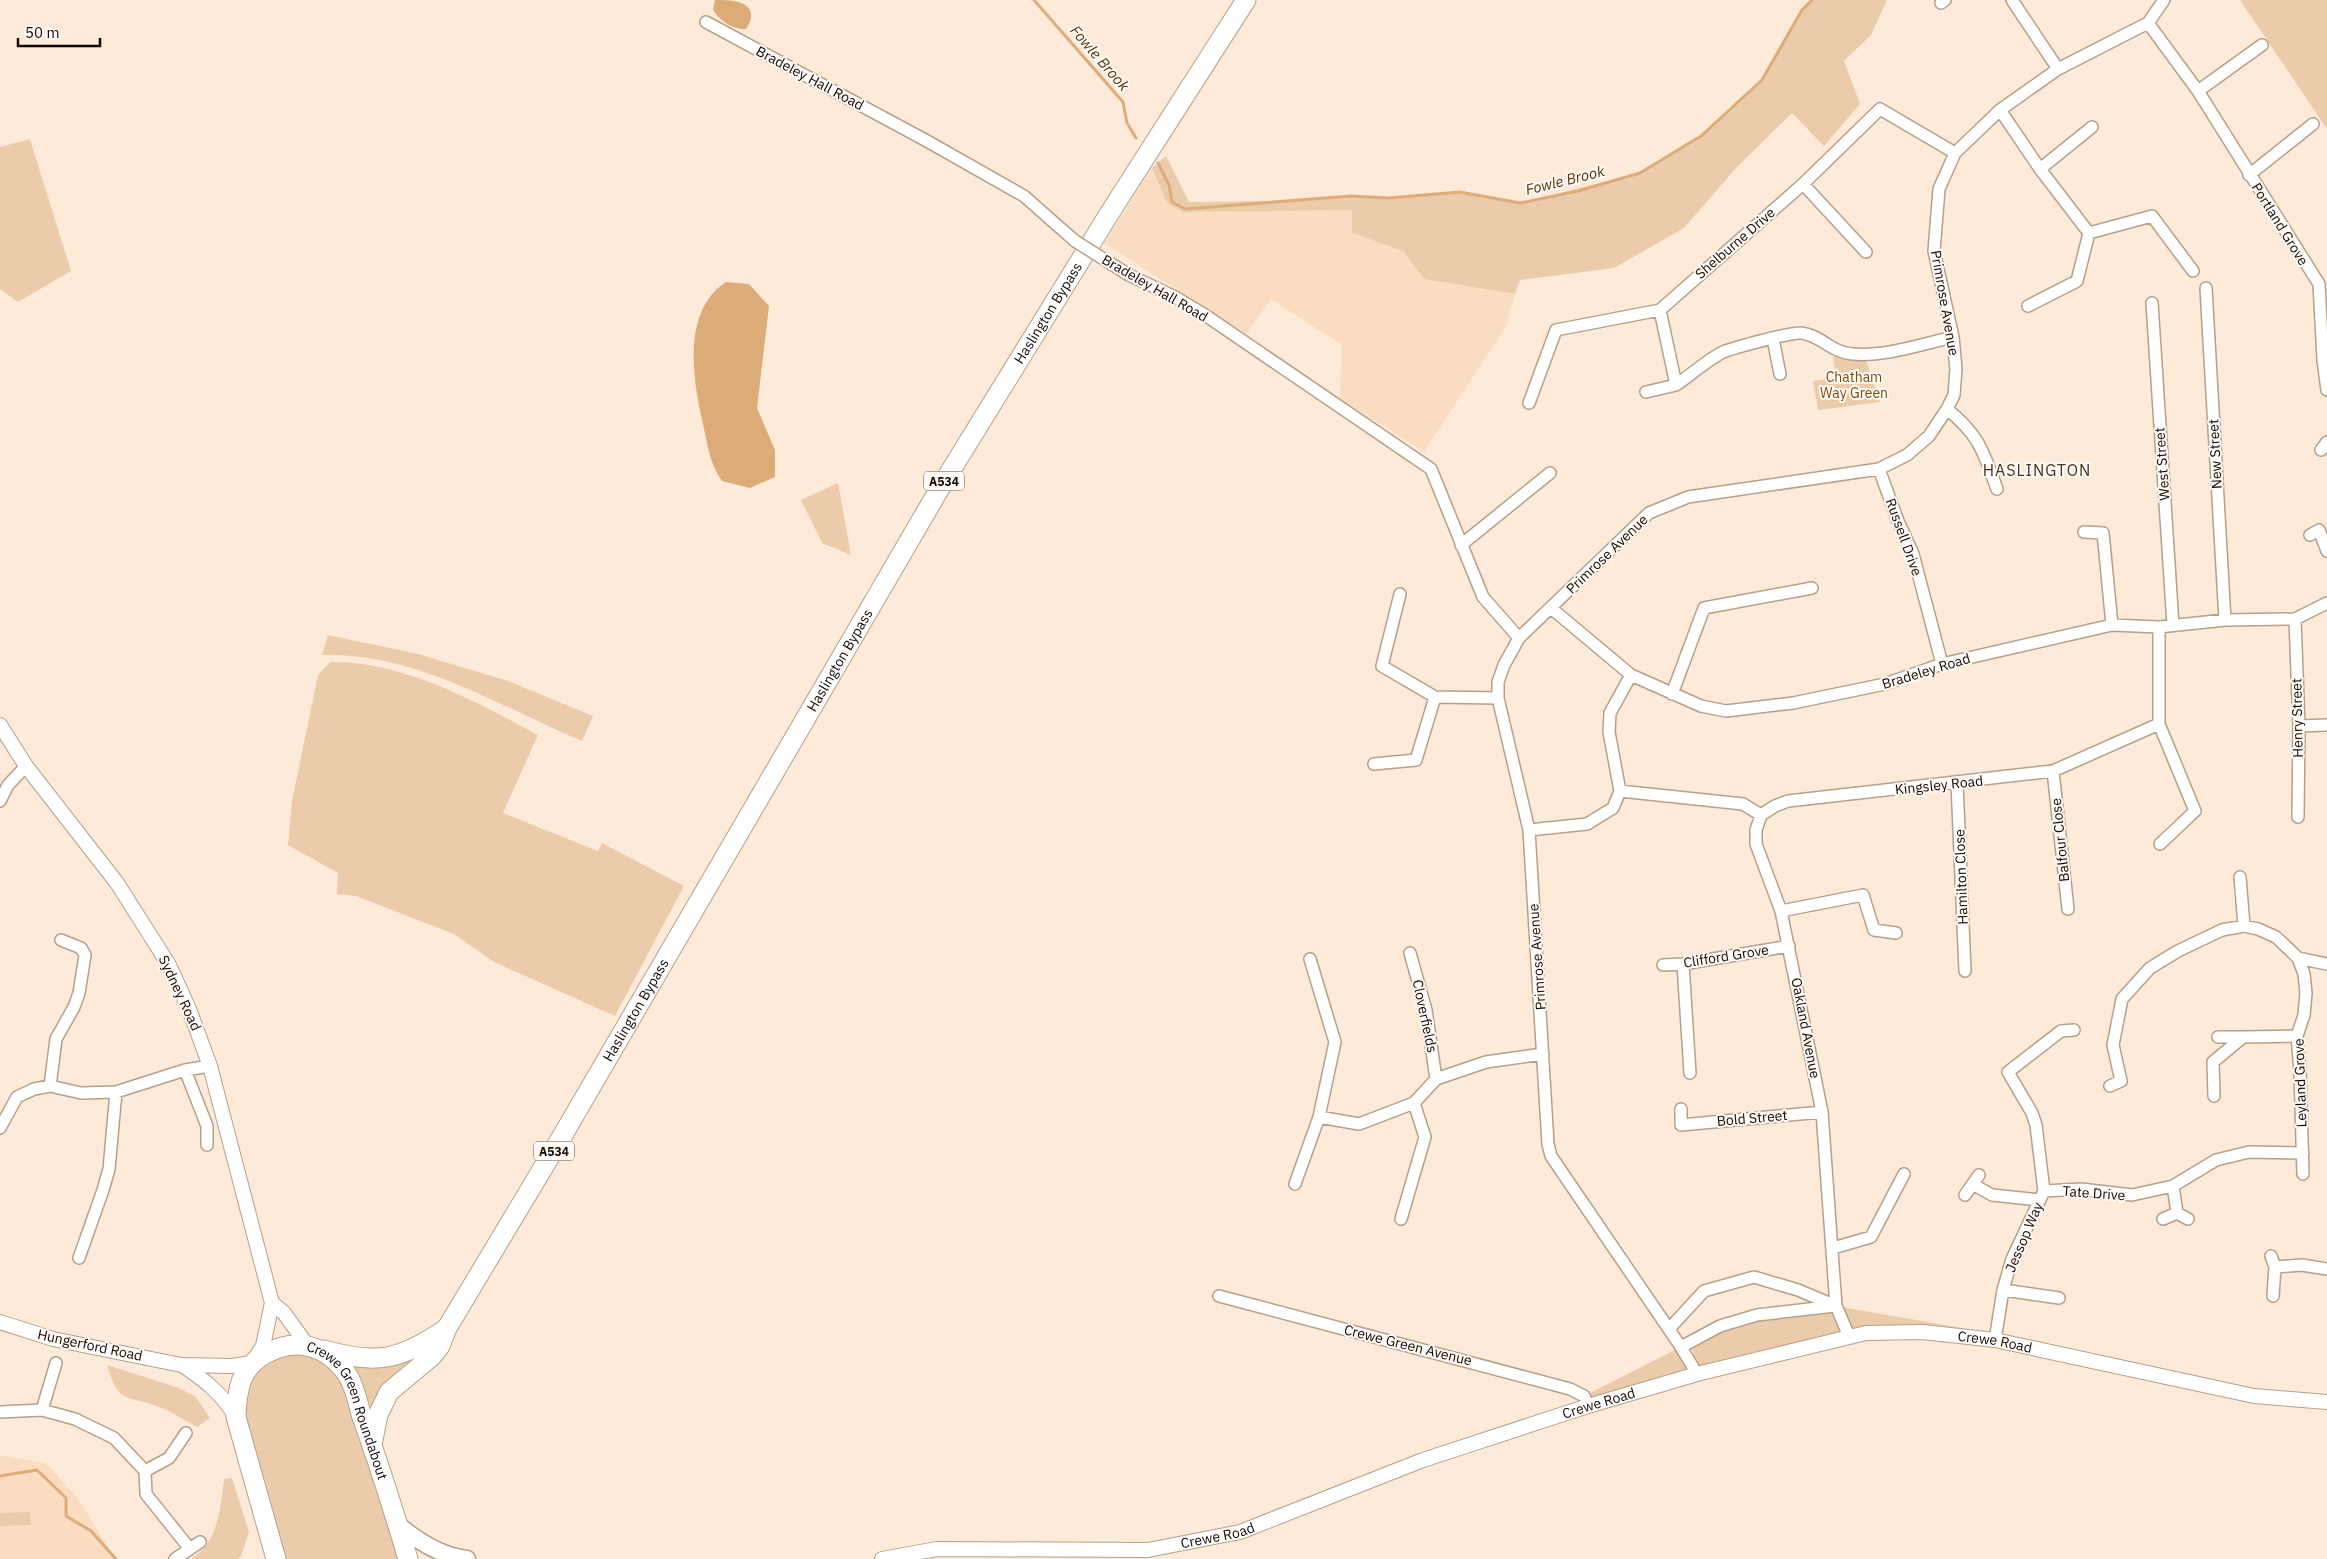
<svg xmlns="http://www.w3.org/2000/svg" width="2327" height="1559" font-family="'IBM Plex Sans',sans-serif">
<rect width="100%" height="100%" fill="#fdead8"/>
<path fill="#faddc1" d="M1152,168L1167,203L1182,212L1352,210V233L1403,251L1425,279L1515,294L1507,325L1424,452L1340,398L1342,345L1271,299L1246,334L1104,243Z
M0,1455L47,1464L79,1500L115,1559H0Z"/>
<path fill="#eccbaa" d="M1812,0H1887L1871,35L1844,61L1860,104L1824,146L1792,113L1736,168L1684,228L1614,268L1520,280L1515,294L1424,279L1403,251L1352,233V210L1182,212L1167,203L1152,168L1166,156L1189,202L1273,201L1351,196L1388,198L1460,192L1520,203L1640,173L1701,136L1761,80L1802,10Z
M2240,0H2327V129Z
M30,139L71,271L18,302L0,289V147Z
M1833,357L1866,360L1880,402L1818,410L1813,381L1836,378Z
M838,483L851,555L822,543L801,500Z
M328,635L418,654L508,681L593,716L582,741C499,706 415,652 322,655Z
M330,662C404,661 474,701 538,735L503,813L598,851L602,843L684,886L615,1016L494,962L454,934L356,896L337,894L338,873L288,845L292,801L318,675Z
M1836,1306L1996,1334L1896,1331L1588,1406L1584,1396L1681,1347L1697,1372L1692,1345L1720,1326Z
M447,1328L396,1384L372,1445L408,1559H276L237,1397L270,1352L370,1360Z
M107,1365L176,1387L195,1396L210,1418L197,1427C185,1420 172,1412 159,1407C127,1394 119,1406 107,1365Z
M232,1478L249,1532L241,1556L238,1559H191C218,1544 221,1506 224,1479Z
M30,1512L31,1525L0,1526V1513Z"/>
<path fill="#deac79" d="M715,0C728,0 744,0 750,10C753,17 750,23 746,29C733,30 720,21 713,10Z
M726,282L749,284L769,306L757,408L775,450V477L750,488L722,481C709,461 708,447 703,424C693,381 681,311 726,282Z"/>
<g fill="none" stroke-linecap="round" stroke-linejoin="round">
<path stroke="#deac79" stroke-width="3" d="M1034,0L1123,102L1127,123L1136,138
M1158,163L1169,185L1172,202L1185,209L1351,196L1388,198L1460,192L1520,203L1578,191L1640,173L1701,136L1762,80L1802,10L1812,0
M0,1476L37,1470L66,1498V1516L91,1531L116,1559"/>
<defs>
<path id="minor" d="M2012,0L2058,69
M1941,3L1945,0
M706,22L927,141L1024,196L1075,241
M2148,23L2198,91L2319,284L2323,360L2327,390
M2198,91L2262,45
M2000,110L2040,169L2089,233L2152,216L2193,271
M2040,169L2092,127
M2249,175L2313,124
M1803,184L1866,252
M1129,275L1175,297L1205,315L1431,469L1483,597L1519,638
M2206,288L2225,620
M2152,303L2173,625
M2028,306L2077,281L2089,233
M1660,310L1676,385C1691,375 1707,360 1723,352C1733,348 1791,332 1801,333C1821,335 1830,352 1852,354C1885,357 1922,344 1953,337
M1773,339L1780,374
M1646,392L1676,385
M1529,403L1556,330L1660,310L1803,184L1880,109L1955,153
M1947,409C1980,436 1983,451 1997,489
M2321,450L2327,442
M1879,469L1898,521L1913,554L1942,664
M2084,532L2103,533L2112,625
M2310,535L2319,530L2327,551
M1461,545L1550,473
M1400,594L1382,666L1435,697L1498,698
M1551,608L1631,675L1701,706L1726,711L1793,703L1885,684L1942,664L2112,625L2159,627L2225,620L2295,619L2327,603
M2295,619L2299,726L2298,817
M1672,694L1704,608L1812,588
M2159,724L2195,811L2160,844
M2299,726L2327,725
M1374,764L1416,760L1435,697
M2053,771L2068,909
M1957,783L1965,971
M1620,791L1743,804L1761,815L1775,806L1788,801L2053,771L2159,724V627
M0,801L8,785L26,766
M1761,815L1756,830V844L1781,911L1822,1112L1836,1306L1849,1336
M1529,830L1587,824L1613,808L1620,791L1609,732L1610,713L1631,675
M2240,877L2244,926
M1781,911L1863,895L1874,930L1896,933
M1410,953L1426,1010L1436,1079
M2298,958L2327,964
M1310,959L1335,1042L1319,1117L1359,1124L1414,1103L1436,1079L1486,1062L1543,1054
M1683,964L1690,1073
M1663,965L1683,964L1789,946
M2218,1037H2243
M185,1070L207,1126V1145
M50,1086L56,1039L74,1007L79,993L85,955L81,948L61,940
M2110,1086L2121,1081L2113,1045L2122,999L2150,968L2178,951L2222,930L2244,926L2258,929L2276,937L2298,958L2304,974L2306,993L2304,1015L2297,1036L2300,1071L2303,1174
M2214,1096L2213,1062L2243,1037L2297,1036
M1681,1109V1125L1822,1112
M0,1128L17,1097L34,1089L50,1086L81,1093L116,1092L185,1070L210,1066
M1295,1184L1319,1117
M1974,1185L1992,1195L2040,1200
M2044,1191L2081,1189L2132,1195L2173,1186L2216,1160L2249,1152L2303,1153
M1965,1195L1979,1175
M2177,1213L2188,1219
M1401,1219L1425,1137L1414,1103
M2163,1219L2177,1213L2173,1186
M1833,1248L1871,1237L1904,1174
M2271,1256L2275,1267L2273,1296
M79,1258L103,1190L109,1169L116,1092
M2275,1267L2302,1265L2327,1269
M2003,1290L2059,1298
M1219,1296L1570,1389L1584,1396L1588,1406
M1669,1329L1704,1291L1754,1277L1798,1290L1836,1306
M1995,1340L2003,1290L2012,1259L2044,1191L2036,1125L2032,1113L2008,1072L2061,1031L2074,1030
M1681,1347L1720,1326L1757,1315L1835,1306
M1697,1374L1681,1347L1551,1156L1548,1144L1529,830L1498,698V682L1504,665L1519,638L1649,513L1688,497L1879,469L1907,455L1929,436L1947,409L1954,395L1956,369L1953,337L1934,251L1939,189L1955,153L2000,110L2058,69L2148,23L2164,0
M42,1410L56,1363
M0,1412L42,1410L75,1419L114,1438L145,1471L146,1494L190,1549
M145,1471L169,1458L186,1433
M175,1559L200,1542"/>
<g id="tertiary">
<path d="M0,725L26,766L117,883L169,965L189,1009L210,1066L272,1303L263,1346L254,1360"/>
<path d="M272,1303L284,1313L307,1345"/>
<path d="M0,1322L53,1339L181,1365L232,1366L251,1363"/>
<path d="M182,1365C205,1380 222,1394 236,1417"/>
<path id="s1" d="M882,1559L937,1549L1148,1550L1240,1532L1423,1460L1588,1406L1697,1374L1866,1333L1923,1332L1995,1340L2254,1396L2327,1402"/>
</g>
<path id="secondary" d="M396,1523C417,1541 440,1556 467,1559"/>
<g id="trunk">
<path d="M324,1350C378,1365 400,1360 446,1329"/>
<path id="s2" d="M372,1445L378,1415L389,1392L431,1357L440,1346L447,1328L564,1133L940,488L1109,214L1246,0"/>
<path id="s3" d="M276,1559L236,1417C237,1389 240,1367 267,1353C298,1337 327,1346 347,1374C355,1386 358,1404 362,1417C379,1464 394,1512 408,1559"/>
</g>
</defs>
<use href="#minor" stroke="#b5a08a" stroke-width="14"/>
<use href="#tertiary" stroke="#b5a08a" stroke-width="16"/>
<use href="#secondary" stroke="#b5a08a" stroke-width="19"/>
<use href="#trunk" stroke="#b5a08a" stroke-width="21"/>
<use href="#minor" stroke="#fff" stroke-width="11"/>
<use href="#tertiary" stroke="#fff" stroke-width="14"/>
<use href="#secondary" stroke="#fff" stroke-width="16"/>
<use href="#trunk" stroke="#fff" stroke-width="19"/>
<defs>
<path id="minor-bridge" d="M1075,241L1129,275"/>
</defs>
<use href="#minor-bridge" stroke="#b5a08a" stroke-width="14" stroke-linecap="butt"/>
<use href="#minor-bridge" stroke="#fff" stroke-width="11"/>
</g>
<g text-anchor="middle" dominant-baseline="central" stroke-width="4" stroke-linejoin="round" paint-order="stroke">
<g fill="#fffaf6" stroke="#59524d" stroke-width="1">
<rect x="924" y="471.5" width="40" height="19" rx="4"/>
<rect x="534" y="1141.5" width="40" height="19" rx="4"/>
</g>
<g font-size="12" font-weight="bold" fill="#120a04">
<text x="944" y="481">A534</text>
<text x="554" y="1151">A534</text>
</g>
<g font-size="14" fill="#120a04" stroke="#fffaf6">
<text transform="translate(810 78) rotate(28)">Bradeley Hall Road</text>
<text transform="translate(2280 224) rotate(58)">Portland Grove</text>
<text transform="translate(1735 243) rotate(-41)">Shelburne Drive</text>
<text transform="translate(1155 288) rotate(30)">Bradeley Hall Road</text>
<text transform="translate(1945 303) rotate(80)">Primrose Avenue</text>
<text stroke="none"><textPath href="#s2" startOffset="1324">Haslington Bypass</textPath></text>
<text transform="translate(2215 454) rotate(-93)">New Street</text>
<text transform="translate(2162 464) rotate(-94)">West Street</text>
<text transform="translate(1904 537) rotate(70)">Russell Drive</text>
<text transform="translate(1607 554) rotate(-44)">Primrose Avenue</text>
<text stroke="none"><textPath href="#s2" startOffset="919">Haslington Bypass</textPath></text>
<text transform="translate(1926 671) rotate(-17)">Bradeley Road</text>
<text transform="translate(2297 718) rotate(-91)">Henry Street</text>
<text transform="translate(1939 785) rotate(-6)">Kingsley Road</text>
<text transform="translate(2060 840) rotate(-96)">Balfour Close</text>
<text transform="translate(1961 877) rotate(-92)">Hamilton Close</text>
<text transform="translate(1726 956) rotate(-9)">Clifford Grove</text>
<text transform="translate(1537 957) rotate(-94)">Primrose Avenue</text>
<text transform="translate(180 993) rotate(65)">Sydney Road</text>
<text stroke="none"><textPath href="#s2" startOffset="514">Haslington Bypass</textPath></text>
<text transform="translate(1425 1016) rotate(78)">Cloverfields</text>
<text transform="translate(1806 1028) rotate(79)">Oakland Avenue</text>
<text transform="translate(2300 1083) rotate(-92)">Leyland Grove</text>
<text transform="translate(1752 1118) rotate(-5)">Bold Street</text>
<text transform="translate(2094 1193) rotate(4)">Tate Drive</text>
<text transform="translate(2024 1237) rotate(-67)">Jessop Way</text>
<text stroke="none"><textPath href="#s1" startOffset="1148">Crewe Road</textPath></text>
<text transform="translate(90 1345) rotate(12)">Hungerford Road</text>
<text transform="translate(1408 1345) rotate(14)">Crewe Green Avenue</text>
<text stroke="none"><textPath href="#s1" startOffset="742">Crewe Road</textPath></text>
<text stroke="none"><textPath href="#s3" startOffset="345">Crewe Green Roundabout</textPath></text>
<text stroke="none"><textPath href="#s1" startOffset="338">Crewe Road</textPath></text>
</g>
<g font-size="14" fill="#7a4b0c" stroke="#fffaf6">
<text x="1854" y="377">Chatham<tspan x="1854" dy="16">Way Green</tspan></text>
</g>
<g font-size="15" font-style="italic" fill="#553309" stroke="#fffaf6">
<text transform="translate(1100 58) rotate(49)">Fowle Brook</text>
<text transform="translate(1565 180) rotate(-14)">Fowle Brook</text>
</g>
<g font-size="16" letter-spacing="1" fill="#473422" stroke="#fffaf6">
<text x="2037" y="470">HASLINGTON</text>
</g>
</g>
<path d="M18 38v8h82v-8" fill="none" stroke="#120a04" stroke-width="2.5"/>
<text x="25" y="38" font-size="15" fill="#120a04" stroke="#fffaf6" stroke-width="4" paint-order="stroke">50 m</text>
</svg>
